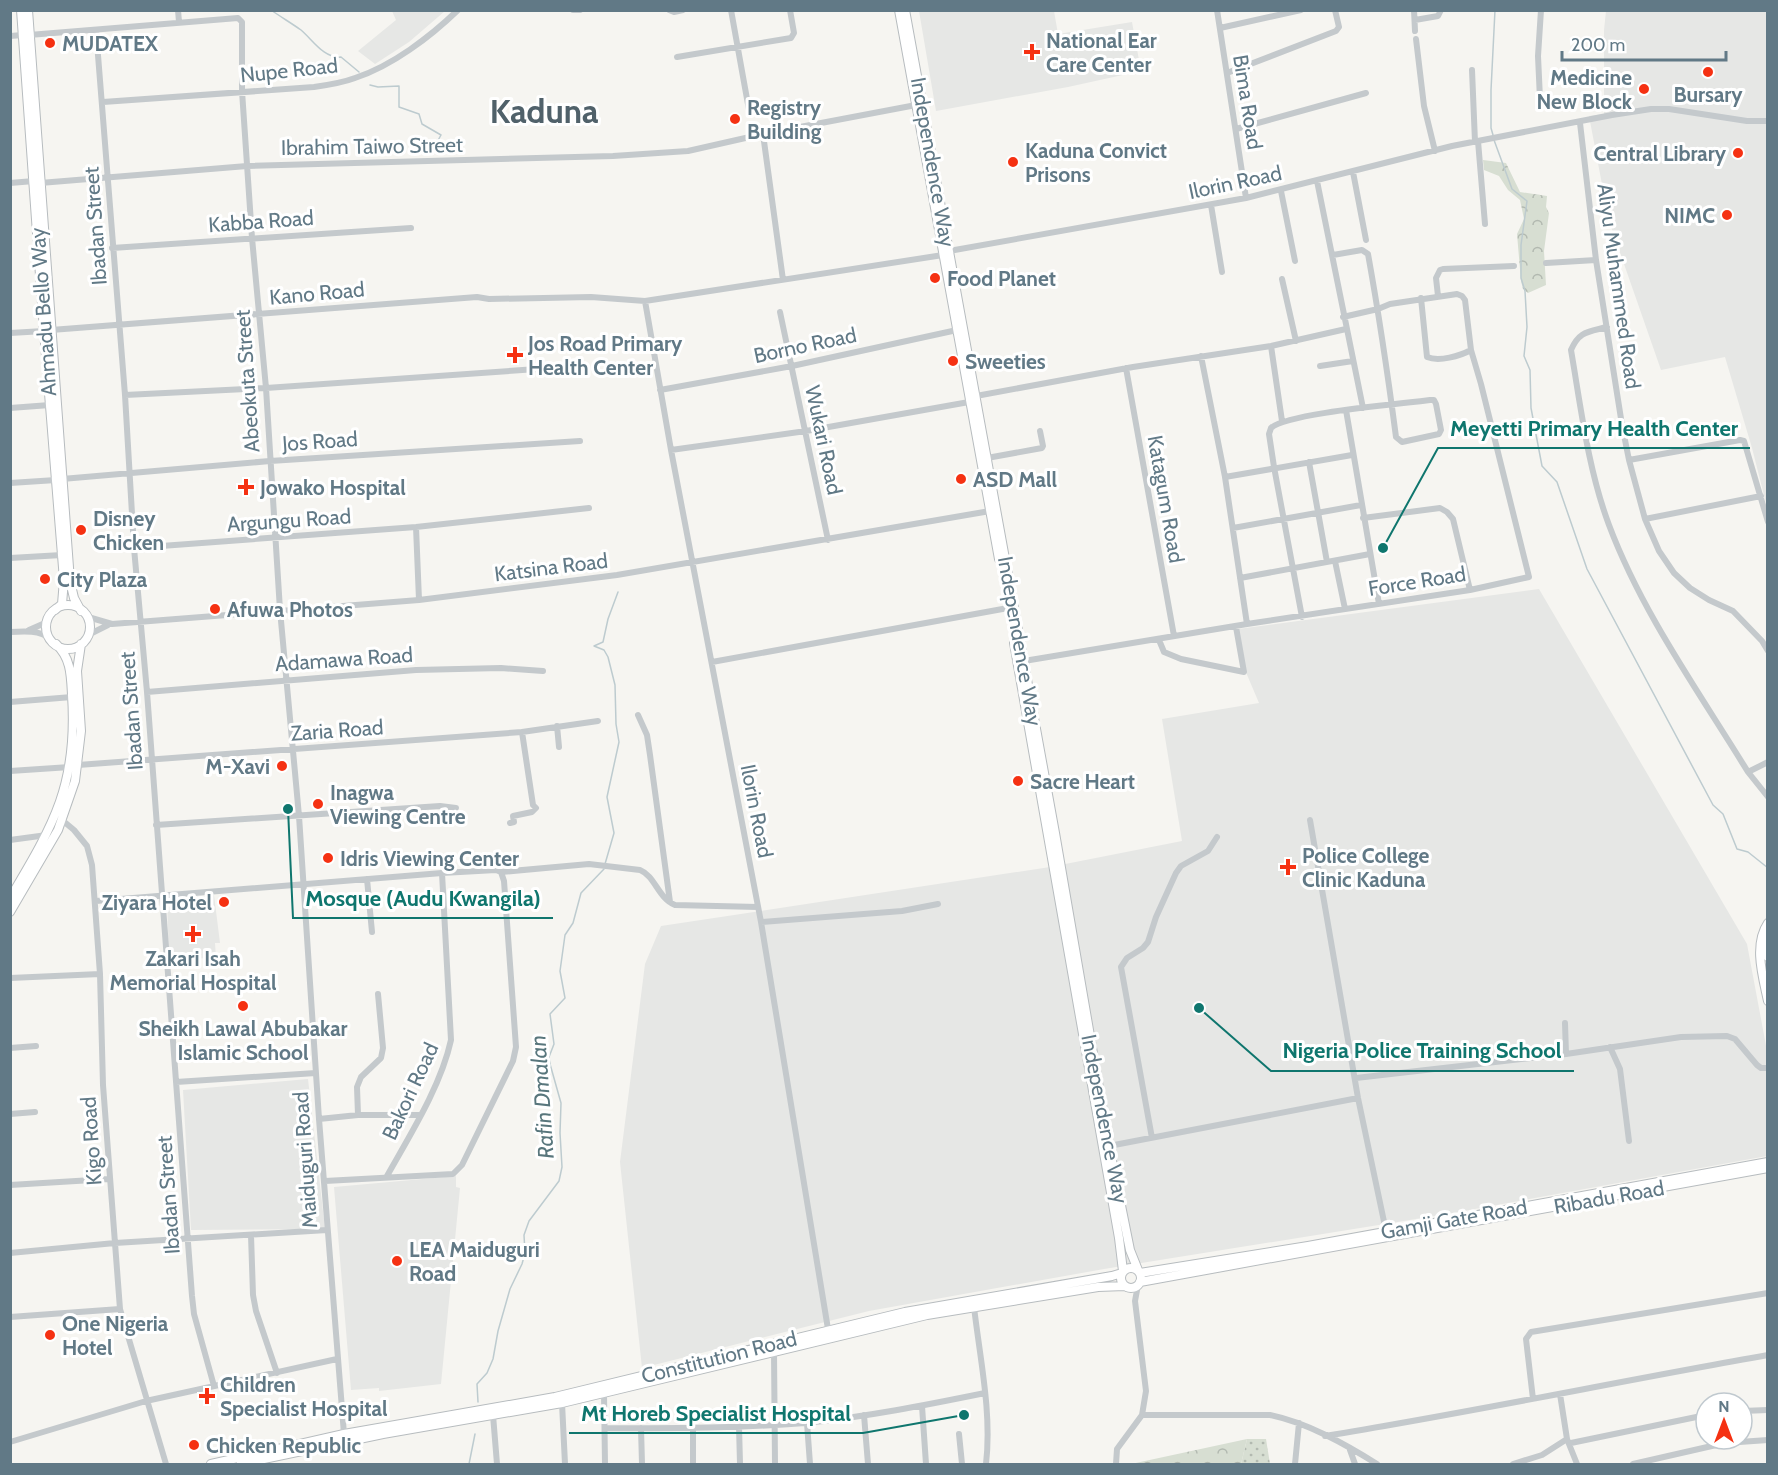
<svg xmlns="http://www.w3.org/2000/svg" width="1778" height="1475" font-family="Cabin,sans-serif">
<defs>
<pattern id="grass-dots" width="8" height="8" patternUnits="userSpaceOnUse" patternTransform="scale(1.5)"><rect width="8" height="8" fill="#d7ded2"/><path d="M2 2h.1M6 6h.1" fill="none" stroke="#b2b9b0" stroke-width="1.8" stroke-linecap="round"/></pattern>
<pattern id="forest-crowns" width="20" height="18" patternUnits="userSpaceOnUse" patternTransform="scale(1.5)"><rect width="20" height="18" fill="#d7ded2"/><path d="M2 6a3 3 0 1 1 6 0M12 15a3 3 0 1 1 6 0" fill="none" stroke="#b2b9b0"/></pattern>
</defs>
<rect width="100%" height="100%" fill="#f6f5f1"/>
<path fill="#e6e7e5" d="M392,11H445L409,42L375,64L358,51L396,20Z
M919,11H1054L1058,34L1132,22L1141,71L1068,87L936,111Z
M1606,11H1767V507L1752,448L1725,357L1661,370L1609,221L1589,116L1604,114V30Z
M1539,589L1747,944L1767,1051V1156L1447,1214L1104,1269L869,1311L642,1368L620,1162L645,964L661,926L1050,867L1182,841L1162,719L1259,703L1245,670L1238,629Z
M214,895L220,943H215L216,958L169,959L167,900Z
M308,1079L325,1229L191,1230L183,1090Z
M456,1176V1187L460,1188L441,1384L379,1391V1388L351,1390L334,1187Z"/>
<path fill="url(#grass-dots)" d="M1247,1439H1266L1270,1464H1241Z"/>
<path fill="url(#forest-crowns)" d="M1483,160L1506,163L1520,192L1547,196L1546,207L1549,213L1544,251L1546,285L1528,293L1523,289L1521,281L1517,234L1524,219L1520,200L1508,190L1499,176L1484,170Z
M1247,1439L1241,1464H1131Z"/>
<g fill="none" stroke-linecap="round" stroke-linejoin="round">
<path stroke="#bdcbcf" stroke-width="1.5" d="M271,10C281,17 291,23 301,30C312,39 324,59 341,57L359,72
M370,85L378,87L399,86V107L419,114L422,124L441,135L436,144L437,152
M1493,135L1491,128V90L1495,10
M1494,140L1512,189L1527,201L1521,245V278L1525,291L1527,327L1524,356L1530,370L1531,408L1542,466L1557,482L1587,569L1713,805L1723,814L1737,849L1748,852L1768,868
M605,864L614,833L607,797L619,742L616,724L615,685L608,657L604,650L594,646L603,642L608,619L618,592
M478,1402L477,1384L487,1373L493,1359L498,1331L510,1289L522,1264L525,1253L524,1235L529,1221L559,1181L562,1167L560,1133L561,1103L550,1064L549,1057L554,1044L550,1014L565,998L560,971L565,935L573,923L581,893L604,869
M469,1464L475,1434"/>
<defs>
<path id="major" d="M21,10L44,331L64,580L62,604L55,610
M28,10L70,581L74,598L81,611
M899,10L999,559
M905,10L1055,833L1109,1146L1130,1250L1138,1270
M46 627a22 22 0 1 1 44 0a22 22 0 1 1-44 0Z
M1014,643L1119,1238L1123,1271
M10,898C54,824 78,784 72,695C71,675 71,658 56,644
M10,912L58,830L75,781L81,731L77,671L81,644
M1768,923C1753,945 1763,977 1768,1001
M1768,941V957
M1121 1278a10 10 0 1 1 20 0a10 10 0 1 1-20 0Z
M1140,1273L1308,1246L1768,1162
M1140,1282L1768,1168
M211,1464L344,1434L555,1397L905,1312L1112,1276L1122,1273
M241,1464L383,1434L562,1403L927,1315L1098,1287L1125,1286"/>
</defs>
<use href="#major" stroke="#b7bcbf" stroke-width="10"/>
<path stroke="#c4c9cc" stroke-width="6" d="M178,10L179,22
M573,10H580
M669,10L674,12L683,10
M731,10L749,110
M1217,10L1246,198
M1414,10L1415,31
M1415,20L1438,16L1441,10
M1220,28L1301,10
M96,30L125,395L134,548L147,692L192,1296L194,1314L214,1386
M29,35L238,18L242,22V91L252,238L266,388L280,610L299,816L319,1119L344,1434
M10,36L23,35
M1416,39L1424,106L1435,151
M677,57L791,38L794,33L790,10
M1472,70L1475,142
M1227,73L1336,31L1339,27L1335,10
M1540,99L1538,56L1541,10
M103,102L314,87C328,85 342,83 355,78C392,66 430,37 458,10
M1580,123L1596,260L1622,425L1629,460L1645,519L1659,551L1674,573L1690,588L1709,600L1733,611L1762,641L1768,651
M1236,129L1366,93
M763,134L783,280
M1478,141L1485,224
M1353,172L1366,240
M1317,181L1363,408
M10,183L34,181
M40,183L247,166L613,156L688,151L763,134L916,105
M1281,191L1295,261
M1211,205L1222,272
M112,248L411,228
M949,251L1246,198L1452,146L1612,115L1651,109H1669L1747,121H1768
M1546,263L1596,260
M1282,279L1296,341
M1438,296L1436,278L1440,270L1443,269L1514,266
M1421,298L1427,357C1439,362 1460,356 1471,350
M645,301L671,450L761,922L828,1329
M780,312L828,540
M1607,327C1588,332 1579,331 1571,350C1581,408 1588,469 1609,525C1642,613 1699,692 1748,772L1768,797
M51,330L477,297L489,299L591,297L645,301L943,255
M10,333L44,331
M1271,346L1282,421
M1201,356L1225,477L1247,624
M1320,366L1353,361
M1126,368L1174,636
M660,390L792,366L957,330
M125,395L266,388L537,369
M976,396L1133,367L1271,346L1346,329
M10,408L50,405
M1346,410L1379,604
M671,450L806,431L969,402
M987,458L1042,448L1043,446L1040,431
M1629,460L1740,440L1744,441L1768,522
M1309,462L1327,562
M1225,477L1352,455
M62,479L270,461L580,441
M10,483L56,480
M1363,518L1440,508L1447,512L1453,519L1470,590
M1645,519L1761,496
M416,527L419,600
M1233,528L1361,505
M134,548L416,527L589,508
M10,558L62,555
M1335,561L1345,609
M1240,578L1370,554
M88,617L112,624L419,600L617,575L990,511
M1302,617L1274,467L1269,434L1271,428C1287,413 1401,404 1430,400H1434L1436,404L1441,430L1439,434L1402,442L1396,437C1388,376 1379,315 1368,254L1362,250L1333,255
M29,630L45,623L49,616
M10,632C24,631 40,630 51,639
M88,635L108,625
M1159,640L1164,652L1181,659L1244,672L1236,627
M1024,661L1247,624L1470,590L1529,577L1481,384L1471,350L1465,300L1462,296L1457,294L1390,304L1378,309L1343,317
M712,662L1008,608
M147,692L416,670L501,668L543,671
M10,702L72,697
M638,715L647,735L650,755L670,902
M557,726L559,747
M78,765L522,732L598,721
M10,771L70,767
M1748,772L1768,762
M62,820L74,830L87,846L92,865L100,974L103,1085L120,1309L166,1464
M1310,820L1358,1098L1386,1231
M510,823L514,822L513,816L532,812L536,808L533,805L522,732
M156,825L440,806L456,808
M10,840L47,835
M501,872L589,864L640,870C655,876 658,898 675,905L758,907
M367,879L372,932
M96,901L442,873L496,870L501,872L504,881L516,1047L513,1061L462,1165L453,1174L325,1181
M761,922L902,911L938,904
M10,978L100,974
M1565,1023L1566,1054
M1610,1047L1620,1069L1629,1141
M10,1048L36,1046
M1356,1078L1566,1054L1681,1037L1727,1036L1735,1039L1757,1065L1761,1068H1768
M176,1082L316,1073
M10,1114L35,1112
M358,1115L357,1087L361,1077L381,1058L383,1048L378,994
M319,1119L358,1115H421
M1152,1138L1121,967L1127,958L1143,948L1148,942L1156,917L1176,873L1181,866L1208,851L1217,837
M1109,1146L1358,1098
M387,1176C410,1135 441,1086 451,1040L442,873
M10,1185L109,1179
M251,1235L253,1295L256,1311L277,1373
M10,1253L115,1243L327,1230
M974,1307C980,1359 992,1413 986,1464
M10,1317L120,1309
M774,1352L775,1464
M604,1394L605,1464
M1560,1394L1567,1439L1577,1464
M1533,1399L1526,1339L1531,1332L1768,1293
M562,1403L565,1464
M922,1406L926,1464
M1742,1411L1768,1410
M493,1415L497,1464
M864,1415L868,1464
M1142,1415H1270C1308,1423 1345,1444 1377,1464
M807,1423L810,1464
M739,1426L740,1464
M693,1427V1464
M605,1428C671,1429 739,1428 805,1423C866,1417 926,1405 985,1393
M641,1428L642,1464
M959,1434L962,1464
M1325,1436C1473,1412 1620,1381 1768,1355
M10,1442L146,1401L337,1359
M1571,1443L1706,1415
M1350,1450L1355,1464
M1116,1464L1117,1449L1142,1415L1146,1391L1135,1301L1138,1285
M1295,1464L1299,1423
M1513,1464L1542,1455L1567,1439
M1633,1464L1725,1443L1768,1440"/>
<use href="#major" stroke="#fff" stroke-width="8"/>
</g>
<g fill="#f53112" stroke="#fff" stroke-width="2">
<circle cx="50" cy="43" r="6"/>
<path d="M1029 43h6v6h6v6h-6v6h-6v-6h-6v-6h6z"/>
<circle cx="1708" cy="72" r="6"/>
<circle cx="1644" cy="89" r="6"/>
<circle cx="735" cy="119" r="6"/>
<circle cx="1738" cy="153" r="6"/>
<circle cx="1013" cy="162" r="6"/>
<circle cx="1727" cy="215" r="6"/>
<circle cx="935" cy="278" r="6"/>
<path d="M512 346h6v6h6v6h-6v6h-6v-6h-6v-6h6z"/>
<circle cx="953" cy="361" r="6"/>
<circle cx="961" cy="479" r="6"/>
<path d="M243 478h6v6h6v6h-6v6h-6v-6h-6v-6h6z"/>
<circle cx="81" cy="530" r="6"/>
<circle cx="45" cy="579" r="6"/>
<circle cx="215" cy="609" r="6"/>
<circle cx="282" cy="766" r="6"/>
<circle cx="1018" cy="781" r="6"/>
<circle cx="318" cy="804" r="6"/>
<circle cx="328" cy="858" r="6"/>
<path d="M1285 858h6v6h6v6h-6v6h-6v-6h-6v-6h6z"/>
<circle cx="224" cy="902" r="6"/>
<path d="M190 925h6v6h6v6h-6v6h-6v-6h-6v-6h6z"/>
<circle cx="243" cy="1006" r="6"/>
<circle cx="397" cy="1261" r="6"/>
<circle cx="50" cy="1335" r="6"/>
<path d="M204 1387h6v6h6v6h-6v6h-6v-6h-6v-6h6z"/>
<circle cx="194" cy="1445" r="6"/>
</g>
<g text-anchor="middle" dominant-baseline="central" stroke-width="6" stroke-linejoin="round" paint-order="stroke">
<g font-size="21" font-weight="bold" fill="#617986" stroke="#fff" text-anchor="start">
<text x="1046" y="40">National Ear<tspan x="1046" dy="24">Care Center</tspan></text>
<text x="62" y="43">MUDATEX</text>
<text x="1632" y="77" text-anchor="end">Medicine<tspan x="1632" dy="24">New Block</tspan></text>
<text x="1708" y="94" text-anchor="middle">Bursary</text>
<text x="747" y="107">Registry<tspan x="747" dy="24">Building</tspan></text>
<text x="1025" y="150">Kaduna Convict<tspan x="1025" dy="24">Prisons</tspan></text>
<text x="1726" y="153" text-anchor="end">Central Library</text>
<text x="1715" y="215" text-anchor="end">NIMC</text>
<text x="947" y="278">Food Planet</text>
<text x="528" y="343">Jos Road Primary<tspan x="528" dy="24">Health Center</tspan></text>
<text x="965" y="361">Sweeties</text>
<text x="973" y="479">ASD Mall</text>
<text x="260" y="487">Jowako Hospital</text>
<text x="93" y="518">Disney<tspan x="93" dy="24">Chicken</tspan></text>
<text x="57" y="579">City Plaza</text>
<text x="227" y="609">Afuwa Photos</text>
<text x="270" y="766" text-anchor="end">M-Xavi</text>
<text x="1030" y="781">Sacre Heart</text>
<text x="330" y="792">Inagwa<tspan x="330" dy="24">Viewing Centre</tspan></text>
<text x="1302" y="855">Police College<tspan x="1302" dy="24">Clinic Kaduna</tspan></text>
<text x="340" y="858">Idris Viewing Center</text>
<text x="212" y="902" text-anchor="end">Ziyara Hotel</text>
<text x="193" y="958" text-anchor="middle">Zakari Isah<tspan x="193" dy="24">Memorial Hospital</tspan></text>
<text x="243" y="1028" text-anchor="middle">Sheikh Lawal Abubakar<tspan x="243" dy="24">Islamic School</tspan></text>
<text x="409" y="1249">LEA Maiduguri<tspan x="409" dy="24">Road</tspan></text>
<text x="62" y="1323">One Nigeria<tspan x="62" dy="24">Hotel</tspan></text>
<text x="220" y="1384">Children<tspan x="220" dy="24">Specialist Hospital</tspan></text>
<text x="206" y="1445">Chicken Republic</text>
</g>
<g font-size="21" fill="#617986" stroke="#fff">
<text transform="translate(289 70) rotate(-6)">Nupe Road</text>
<text transform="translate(1248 102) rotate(81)">Bima Road</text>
<text transform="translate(372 146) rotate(-1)">Ibrahim Taiwo Street</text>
<text transform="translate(933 162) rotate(80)">Independence Way</text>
<text transform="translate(1235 182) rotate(-12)">Ilorin Road</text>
<text transform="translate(261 221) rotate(-4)">Kabba Road</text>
<text transform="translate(95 226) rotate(-94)">Ibadan Street</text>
<text transform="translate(1619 286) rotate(82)">Aliyu Muhammed Road</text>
<text transform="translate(317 293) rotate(-5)">Kano Road</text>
<text transform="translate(43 312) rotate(-94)">Ahmadu Bello Way</text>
<text transform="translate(805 345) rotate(-12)">Borno Road</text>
<text transform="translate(247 381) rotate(-94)">Abeokuta Street</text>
<text transform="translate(824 440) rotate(78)">Wukari Road</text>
<text transform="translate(320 441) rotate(-4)">Jos Road</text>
<text transform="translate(1166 499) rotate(80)">Katagum Road</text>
<text transform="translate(289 520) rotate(-4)">Argungu Road</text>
<text transform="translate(551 567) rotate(-7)">Katsina Road</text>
<text transform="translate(1417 581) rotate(-9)">Force Road</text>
<text transform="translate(1020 641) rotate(80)">Independence Way</text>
<text transform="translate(344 659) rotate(-4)">Adamawa Road</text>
<text transform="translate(131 711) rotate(-94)">Ibadan Street</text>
<text transform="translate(337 730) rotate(-4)">Zaria Road</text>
<text transform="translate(757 811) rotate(79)">Ilorin Road</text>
<text transform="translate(410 1091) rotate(-65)">Bakori Road</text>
<text transform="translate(1105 1119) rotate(79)">Independence Way</text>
<text transform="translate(91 1141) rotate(-94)">Kigo Road</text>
<text transform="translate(305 1160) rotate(-94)">Maiduguri Road</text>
<text transform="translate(168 1195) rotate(-94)">Ibadan Street</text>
<text transform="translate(1609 1197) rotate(-10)">Ribadu Road</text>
<text transform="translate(1454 1219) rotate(-10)">Gamji Gate Road</text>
<text transform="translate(719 1357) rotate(-14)">Constitution Road</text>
</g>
<g font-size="22" font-style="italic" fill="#58767c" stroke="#fff">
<text transform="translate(542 1097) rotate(-94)">Rafin Dmalan</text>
</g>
<g font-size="33" font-weight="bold" fill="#50616a" stroke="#fff">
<text x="544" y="111">Kaduna</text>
</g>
</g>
<path fill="none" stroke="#0f766e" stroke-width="2" d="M1383 548L1438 448H1750M288 809L293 918H553M1199 1008L1271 1071H1574M964 1415L863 1433H569"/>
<g fill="#0f766e" stroke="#fff" stroke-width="2">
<circle cx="1383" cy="548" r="6"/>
<circle cx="288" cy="809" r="6"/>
<circle cx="1199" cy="1008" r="6"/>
<circle cx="964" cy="1415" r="6"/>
</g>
<g font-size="22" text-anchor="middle" font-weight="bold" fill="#0f766e" stroke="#fff" stroke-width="6" stroke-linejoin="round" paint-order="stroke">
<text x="1594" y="436">Meyetti Primary Health Center</text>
<text x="423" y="906">Mosque (Audu Kwangila)</text>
<text x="1422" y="1058">Nigeria Police Training School</text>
<text x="716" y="1421">Mt Horeb Specialist Hospital</text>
</g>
<rect width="1778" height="1475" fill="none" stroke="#617986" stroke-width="24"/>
<g transform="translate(1724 1421)"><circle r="28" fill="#ffffff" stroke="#c0c9cf" stroke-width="1.5"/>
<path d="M0-4.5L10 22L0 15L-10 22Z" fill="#f53112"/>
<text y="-9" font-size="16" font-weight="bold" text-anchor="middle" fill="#617986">N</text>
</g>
<path d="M1562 51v9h164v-9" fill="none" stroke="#617986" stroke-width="3"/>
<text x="1571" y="51" font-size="18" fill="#617986" stroke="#ffffff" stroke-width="4.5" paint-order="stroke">200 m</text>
</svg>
